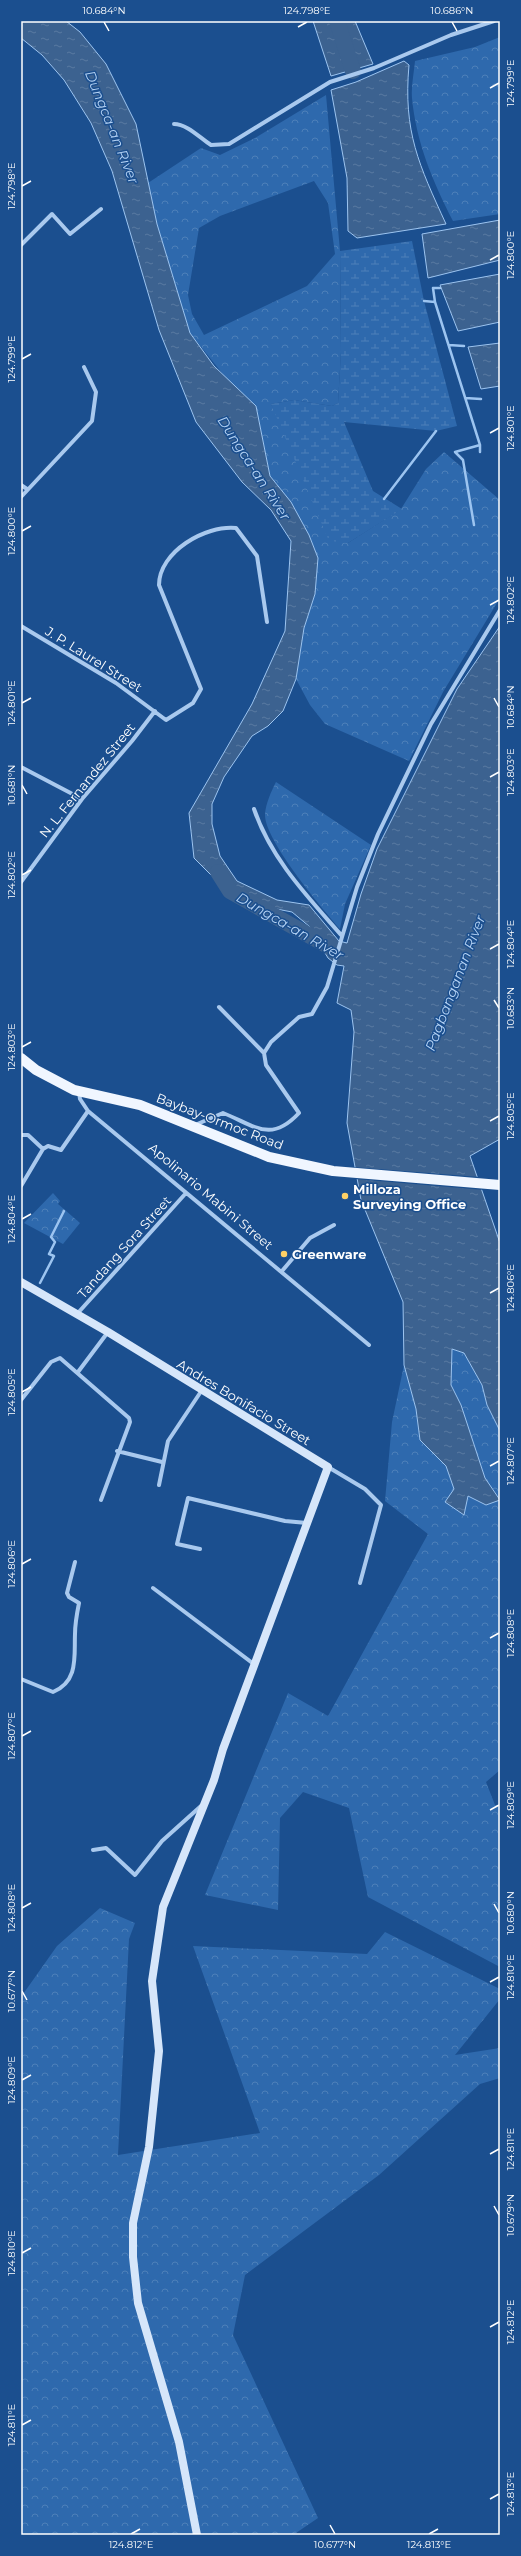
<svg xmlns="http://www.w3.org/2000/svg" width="521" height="2556" font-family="Montserrat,sans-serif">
<defs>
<pattern id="forest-crowns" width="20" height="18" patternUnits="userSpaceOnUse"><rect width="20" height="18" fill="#2e69ad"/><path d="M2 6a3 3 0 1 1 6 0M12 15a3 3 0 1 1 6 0" fill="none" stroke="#4d80b9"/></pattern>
<pattern id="wetland-marsh" width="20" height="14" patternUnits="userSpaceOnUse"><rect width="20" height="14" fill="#2e69ad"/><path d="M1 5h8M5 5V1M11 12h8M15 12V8" fill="none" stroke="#4d80b9"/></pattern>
<pattern id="water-ripples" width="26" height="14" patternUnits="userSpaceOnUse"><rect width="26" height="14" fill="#3c6290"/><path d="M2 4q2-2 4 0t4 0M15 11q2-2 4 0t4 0" fill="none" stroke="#597aa1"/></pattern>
</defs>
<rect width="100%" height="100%" fill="#1b4f8f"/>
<path fill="url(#forest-crowns)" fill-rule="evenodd" d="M500,37V214L453,221C433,182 416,142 412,98C411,86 414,73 415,61L475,47Z
M326,95L340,251L341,352L338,403L332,406L294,400L271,404L348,543L401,509L426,469L444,452L500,500V598L443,692L409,761L325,724L310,705L296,679L304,628L315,594L318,558L309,535L291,502L270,476L260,426L230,383L190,333L157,224L148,183L201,148L220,155L255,138ZM314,181L328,203L335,254L307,286L204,335L192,314L188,295L199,228L220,216Z
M276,782L371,845L345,904L340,929C322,908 264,840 265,814C266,803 271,792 276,782Z
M53,1193L60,1201L58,1204L80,1223L63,1244L24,1223Z
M452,1349L464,1353L482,1385L487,1405L500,1431V1499L485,1478L461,1405L451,1385Z
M404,1365L416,1409L420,1440L446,1466L454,1489L446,1502L464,1515L468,1496L486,1505L500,1500V1770L486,1782L495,1805H500V1967L368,1897L349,1808L303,1792L280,1818L278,1910L205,1895L288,1693L328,1716L428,1534L385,1501L392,1422Z
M100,1908L135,1923L129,1939L118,2155L260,2133L193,1946L367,1954L385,1932L500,1989V1999L455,2055L500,2048V2078L480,2084L379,2175L245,2275L233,2335L318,2518L293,2535H21V1997L57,1946Z"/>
<path fill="url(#wetland-marsh)" d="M412,241L424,301L457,426L436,431L344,422L373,491L402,509L348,543L329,541L271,404L294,400L332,406L338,403L341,352L340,251Z"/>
<path fill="url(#water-ripples)" stroke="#9cc4f0" d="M21,21H66L80,32L106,64L136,124L157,224L190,333L214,366L256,406L270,476L291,502L309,535L318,558L315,594L304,628L296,679L283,711L268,726L252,736L224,777L212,804V824L220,856L237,881L277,900L309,905L339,941L347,943L361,894L377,849L457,689L500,626V1139L470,1156L500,1243V1431L487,1405L482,1385L464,1353L452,1349L451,1385L461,1405L485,1478L500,1500L486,1505L468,1496L464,1515L445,1502L454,1489L446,1466L420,1440L416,1409L404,1365L403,1302L361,1200L347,1123L354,1032L351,1010L337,1003L344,966L337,965L328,958L310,927L292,912L261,906L224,888L194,858L189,813L252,704L285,631L291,541L271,510L242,482L196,422L159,330L112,171L91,123L64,80L42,55L21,38Z
M313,21H355L373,64L331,76Z
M404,61L409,65C403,132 419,165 446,224L357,238L348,231L347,178L331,90L356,82Z
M500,220V260L428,278L422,234Z
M500,274V322L458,331L440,285Z
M500,343V386L481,389L468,347Z"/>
<path fill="#1b4f8f" d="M353,1167L480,1177L484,1190L355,1179Z"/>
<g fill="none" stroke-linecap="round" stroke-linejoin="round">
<path stroke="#9cc4f0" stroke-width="2.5" d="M424,301L435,302L480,445L455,452L463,460L474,525
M435,302L433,288H440
M449,345L464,346
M465,398L481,399
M480,445V452
M384,499L436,431
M40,1283L54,1256L49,1254L55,1242L51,1237L64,1211"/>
<path stroke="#3c6290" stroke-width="16" d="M337,21L353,71
M218,872L230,891L337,951"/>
<path stroke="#a9c9ee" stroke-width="4" d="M174,124C187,124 200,138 211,145L229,144L330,82L374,68L451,35L494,21
M21,245L52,214L70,234L101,209
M21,485L27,489
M21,497L92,421L96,392L84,367
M21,626L116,683L166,720L193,703L201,689L159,585C159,552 205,525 236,528L257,556L267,622
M21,767L82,799
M254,809C271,859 308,897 342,936
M21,882L82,799L132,741L155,711
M219,1007L264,1053
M79,1092L80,1099L88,1111L369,1345
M195,1125L223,1113C254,1125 270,1144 299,1113L266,1065L264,1053L271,1042L299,1017L312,1014L327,987L357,887L378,834L431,724L500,610
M21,1135H28L43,1149L48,1146L61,1150L88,1111
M21,1186L43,1149
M282,1271L310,1238L334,1225
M77,1314L186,1193
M78,1372L108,1332
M21,1400L51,1362L60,1358L129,1418L130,1422L101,1500
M117,1451L162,1462
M328,1467L365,1489L381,1505L360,1583
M159,1485L168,1441L202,1390
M200,1549L177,1544L188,1498L285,1521L307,1523
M153,1588L255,1665
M21,1679L53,1692C79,1681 74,1656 75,1634C75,1624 77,1613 79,1603L69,1597L67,1593L75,1562
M93,1850L106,1848L135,1875L162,1841L201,1806"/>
<path stroke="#d6e6fa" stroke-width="8" d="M21,1282L108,1332L328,1467L223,1749L214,1780L163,1907L152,1981L159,2051L149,2147L133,2223V2257L138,2303L179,2442L197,2535"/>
<path stroke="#f0f6ff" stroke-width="10" d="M21,1058L36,1070L74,1090L140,1105L269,1157L333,1171L500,1185"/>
</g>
<path fill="none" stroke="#fff" stroke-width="1.5" d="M104,22L109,31M452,22L457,31M298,27L307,22M490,88L499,83M22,186L31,181M490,260L499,255M22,359L31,354M490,433L499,428M22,531L31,526M490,605L499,600M494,698L499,707M22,703L31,698M490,777L499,772M22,785L27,794M22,875L31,870M490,949L499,944M494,1000L499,1008M22,1047L31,1042M490,1121L499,1116M22,1219L31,1214M490,1293L499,1288M22,1392L31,1387M490,1466L499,1461M22,1564L31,1559M490,1638L499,1633M22,1736L31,1731M490,1810L499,1805M494,1904L499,1913M22,1908L31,1903M490,1982L499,1977M22,1991L27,2000M22,2080L31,2075M490,2154L499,2149M494,2206L499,2215M22,2253L31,2248M490,2327L499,2322M22,2425L31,2420M490,2499L499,2494M330,2525L335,2534M131,2534L140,2529M429,2534L438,2529"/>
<g fill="#ffd166" stroke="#1b4f8f" stroke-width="1.5">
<circle cx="345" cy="1196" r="4"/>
<circle cx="284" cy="1254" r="4"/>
</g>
<g text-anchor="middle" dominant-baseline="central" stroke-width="3" stroke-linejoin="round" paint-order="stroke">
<g font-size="13" fill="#fff" stroke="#1b4f8f">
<text transform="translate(94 659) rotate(32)">J. P. Laurel Street</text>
<text transform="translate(87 780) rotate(-51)">N. L. Fernandez Street</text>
<text transform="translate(220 1121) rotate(21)">Baybay-Ormoc Road</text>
<text transform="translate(211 1196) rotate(40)">Apolinario Mabini Street</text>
<text transform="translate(124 1247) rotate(-48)">Tandang Sora Street</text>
<text transform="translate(244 1402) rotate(31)">Andres Bonifacio Street</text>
</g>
<g font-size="13" font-weight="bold" fill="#fff" stroke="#1b4f8f" text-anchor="start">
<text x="353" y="1189">Milloza<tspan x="353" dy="15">Surveying Office</tspan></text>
<text x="292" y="1254">Greenware</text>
</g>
<g font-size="14" font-style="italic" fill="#b5d3f5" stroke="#1b4f8f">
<text transform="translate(112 127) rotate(68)">Dungca-an River</text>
<text transform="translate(254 468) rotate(57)">Dungca-an River</text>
<text transform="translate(290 926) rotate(30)">Dungca-an River</text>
<text transform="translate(455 983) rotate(-69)">Pagbanganan River</text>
</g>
</g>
<rect width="521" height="2556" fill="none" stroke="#1b4f8f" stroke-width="44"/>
<rect x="22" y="22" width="477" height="2512" fill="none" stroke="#fff" stroke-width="1.5"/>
<g font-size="10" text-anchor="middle" fill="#fff">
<text x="104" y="14">10.684°N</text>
<text x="307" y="14">124.798°E</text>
<text x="452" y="14">10.686°N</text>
<text transform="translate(510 83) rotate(-90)" y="4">124.799°E</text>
<text transform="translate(11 186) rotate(-90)" y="4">124.798°E</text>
<text transform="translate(510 255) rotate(-90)" y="4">124.800°E</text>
<text transform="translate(11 359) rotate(-90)" y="4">124.799°E</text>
<text transform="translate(510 428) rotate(-90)" y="4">124.801°E</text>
<text transform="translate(11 531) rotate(-90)" y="4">124.800°E</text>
<text transform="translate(510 600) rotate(-90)" y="4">124.802°E</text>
<text transform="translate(11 703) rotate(-90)" y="4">124.801°E</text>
<text transform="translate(510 707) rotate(-90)" y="4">10.684°N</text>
<text transform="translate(510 772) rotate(-90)" y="4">124.803°E</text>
<text transform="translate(11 785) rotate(-90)" y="4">10.681°N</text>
<text transform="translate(11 875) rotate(-90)" y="4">124.802°E</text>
<text transform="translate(510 944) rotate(-90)" y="4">124.804°E</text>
<text transform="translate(510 1008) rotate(-90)" y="4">10.683°N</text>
<text transform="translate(11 1047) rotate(-90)" y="4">124.803°E</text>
<text transform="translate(510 1116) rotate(-90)" y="4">124.805°E</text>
<text transform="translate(11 1219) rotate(-90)" y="4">124.804°E</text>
<text transform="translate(510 1288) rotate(-90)" y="4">124.806°E</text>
<text transform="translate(11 1392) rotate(-90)" y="4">124.805°E</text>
<text transform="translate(510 1461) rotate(-90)" y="4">124.807°E</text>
<text transform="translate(11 1564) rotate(-90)" y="4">124.806°E</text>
<text transform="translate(510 1633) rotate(-90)" y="4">124.808°E</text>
<text transform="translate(11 1736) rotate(-90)" y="4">124.807°E</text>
<text transform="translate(510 1805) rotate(-90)" y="4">124.809°E</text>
<text transform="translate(11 1908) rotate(-90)" y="4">124.808°E</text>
<text transform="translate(510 1913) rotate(-90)" y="4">10.680°N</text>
<text transform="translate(510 1977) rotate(-90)" y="4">124.810°E</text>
<text transform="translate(11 1991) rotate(-90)" y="4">10.677°N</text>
<text transform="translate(11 2080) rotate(-90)" y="4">124.809°E</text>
<text transform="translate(510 2149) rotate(-90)" y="4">124.811°E</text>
<text transform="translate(510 2215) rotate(-90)" y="4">10.679°N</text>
<text transform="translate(11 2253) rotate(-90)" y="4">124.810°E</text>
<text transform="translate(510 2322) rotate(-90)" y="4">124.812°E</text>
<text transform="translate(11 2425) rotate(-90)" y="4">124.811°E</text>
<text transform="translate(510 2494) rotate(-90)" y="4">124.813°E</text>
<text x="131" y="2548">124.812°E</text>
<text x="335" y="2548">10.677°N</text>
<text x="429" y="2548">124.813°E</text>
</g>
</svg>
